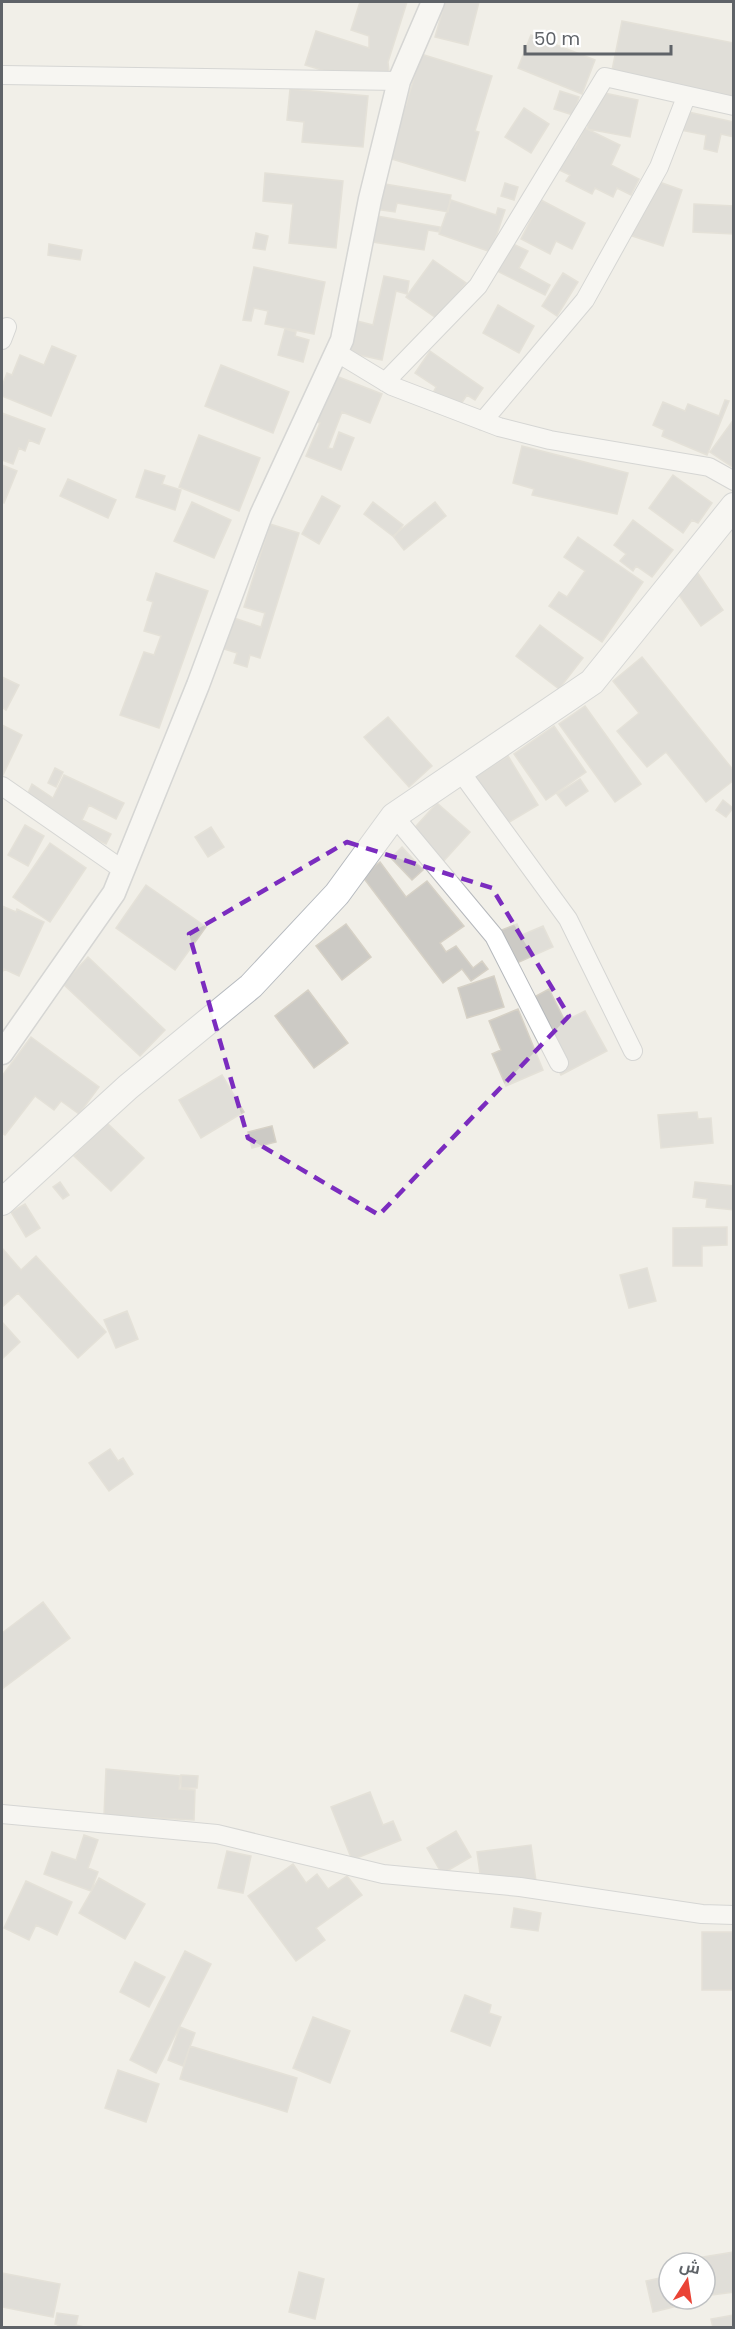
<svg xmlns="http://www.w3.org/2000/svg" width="735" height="2329" font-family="Poppins,Cairo,sans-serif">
<rect width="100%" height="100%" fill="#f1efe8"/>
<path fill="#cccac5" stroke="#d6d1c6" stroke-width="1.5" d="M360,2H407L388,62L389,72L335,74L305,65L316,31L369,48V36L351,30Z
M445,2H479L468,45L435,37Z
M622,21L734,43V98L610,80Z
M531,35L595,60L582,94L518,68Z
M421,54L492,76L475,131L479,132L465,181L385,157L402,104L406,105Z
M290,89L368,96L363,147L302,142L304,122L287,120Z
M560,91L579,97L573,115L554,109Z
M595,91L638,100L630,137L587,129Z
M524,108L549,124L531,153L505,137Z
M684,111L734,122V137L721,134L717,152L704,149L706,135L680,130Z
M585,128L620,145L611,165L639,179L631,195L617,188L613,197L595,188L592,194L566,181L570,175L557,169L569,144L575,147Z
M265,173L343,181L336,248L289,243L293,204L263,201Z
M648,178L682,190L663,246L629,235Z
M379,183L451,195L448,212L397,203L395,212L375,209Z
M505,183L518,187L514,200L501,196Z
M451,200L496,215L498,208L505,210L491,252L439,234Z
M541,200L585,223L572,249L556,241L550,254L521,239Z
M694,204L734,206V234L693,232Z
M377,216L440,227L439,232L428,230L424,250L373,242Z
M256,233L268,236L265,250L253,248Z
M509,242L528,251L519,268L550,285L545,295L495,270Z
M49,244L82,250L80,260L48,255Z
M433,260L466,283L439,320L406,297Z
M254,267L325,282L314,334L265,324L268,311L254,308L251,321L243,320Z
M563,273L578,282L557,316L542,306Z
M384,276L409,281L407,294L396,291L382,360L350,353L357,321L373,325Z
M498,305L534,326L519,353L483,333Z
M285,329L296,332L295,336L309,340L303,362L278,355Z
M52,346L76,356L51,416L2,396V386L7,373L12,375L20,355L44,365Z
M430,351L483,388L475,400L467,395L457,410L433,393L436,387L415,373Z
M221,365L289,392L273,433L205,406Z
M331,374L382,394L370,423L342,412L328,448L333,449L339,432L354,438L341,470L306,456L320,423L313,421Z
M725,400L729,401L707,455L662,436L664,430L653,425L663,402L685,411L688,404L719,416Z
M2,413L45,429L39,444L29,440L25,451L19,448L13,464L2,460Z
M734,419V468L710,452Z
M199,435L260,458L239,511L179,487Z
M522,446L628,473L617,514L532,495L534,489L513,483Z
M2,465L17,471L4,503L2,502Z
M145,470L165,476L162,484L181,490L175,510L136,497Z
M673,475L712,503L698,523L692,520L683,533L649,508Z
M68,479L116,500L108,518L60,496Z
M322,496L340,506L319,544L302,534Z
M192,502L231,520L214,558L174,541Z
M373,502L403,525L394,537L364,514Z
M435,502L446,516L404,550L393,536Z
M633,520L673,550L652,577L636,566L633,571L620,561L626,554L614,545Z
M270,524L299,533L260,658L250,655L247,667L234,663L237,653L224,649L234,618L261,627L265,613L244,607Z
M578,537L643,582L602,642L549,606L559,592L567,597L585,571L564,557Z
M697,572L723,610L701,626L674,588Z
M156,573L208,591L159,728L120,715L144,652L154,655L161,636L144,631L153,602L147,600Z
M540,625L583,658L559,689L516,656Z
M642,657L734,771V780L706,802L666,752L647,767L617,731L639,713L613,681Z
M2,677L19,685L6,710L2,707Z
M585,706L641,784L615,802L559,724Z
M388,717L432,766L409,787L364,737Z
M2,725L22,735L2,777Z
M554,726L586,772L546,800L514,754Z
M508,756L538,805L496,830L466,782Z
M55,768L63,772L56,787L48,783Z
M64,775L124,803L116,819L89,805L82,820L111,834L106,844L23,804L32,784L53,798Z
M580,779L588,791L566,806L557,794Z
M723,800L733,808L726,817L716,810Z
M437,803L470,832L441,864L408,835Z
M25,825L44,836L28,866L8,855Z
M211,827L224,847L208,857L195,837Z
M50,843L86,868L50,922L13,897Z
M402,847L423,870L412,880L391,858Z
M380,862L406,897L427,881L464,926L440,943L446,952L456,946L473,968L482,961L488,969L471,981L462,969L443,983L362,876Z
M146,885L206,927L175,970L116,928Z
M2,906L16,912L17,909L44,922L19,976L4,969L2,973Z
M346,924L371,957L342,980L316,946Z
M517,924L522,935L543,926L553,947L508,967L494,933Z
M88,957L165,1030L140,1056L63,984Z
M494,976L504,1007L467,1018L458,988Z
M549,989L565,1021L585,1011L607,1051L561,1075L523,1003Z
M308,990L348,1043L314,1068L275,1016Z
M518,1009L543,1070L506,1086L492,1054L501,1050L489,1021Z
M31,1037L99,1087L79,1114L61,1101L54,1110L35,1096L5,1135L2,1133V1076Z
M222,1075L244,1112L201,1138L179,1100Z
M697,1112L698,1119L711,1118L713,1143L661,1148L658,1115Z
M106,1122L144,1158L111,1191L74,1156Z
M272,1126L276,1142L252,1148L248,1132Z
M60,1182L69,1195L63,1199L53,1187Z
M695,1182L734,1186V1210L706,1207L707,1199L693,1197Z
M25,1204L40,1228L26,1237L11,1212Z
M727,1227V1245L702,1246V1266H673V1228Z
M2,1248L21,1270L36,1256L106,1332L78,1358L18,1293L2,1307Z
M647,1268L656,1301L629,1308L620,1275Z
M127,1311L138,1339L116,1348L104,1320Z
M2,1322L20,1342L2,1359Z
M110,1449L118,1461L123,1458L133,1474L109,1491L89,1463Z
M43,1602L70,1638L2,1689V1633Z
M106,1769L180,1776L179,1789L195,1790L194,1820L104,1815Z
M181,1775L198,1776L197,1788H181Z
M370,1792L383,1825L393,1821L401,1840L352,1860L331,1807Z
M456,1831L471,1857L442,1874L427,1848Z
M84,1835L98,1840L88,1868L98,1872L91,1891L44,1874L52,1852L76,1860Z
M531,1845L536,1881L482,1888L477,1852Z
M227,1851L251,1856L243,1893L218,1888Z
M293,1864L306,1883L317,1874L328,1889L347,1876L362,1895L316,1928L325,1940L296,1961L248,1896Z
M99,1878L145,1904L125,1939L79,1913Z
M26,1881L72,1902L57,1935L36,1925L29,1940L4,1928Z
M514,1908L541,1913L538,1931L511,1927Z
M702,1932H734V1990H702Z
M185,1951L211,1964L156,2073L130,2060Z
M135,1962L165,1977L149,2007L120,1992Z
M465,1995L491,2005L489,2013L501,2017L490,2046L451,2031Z
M313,2017L350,2031L330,2083L293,2068Z
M180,2027L195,2033L183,2066L168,2060Z
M190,2046L297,2078L287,2112L180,2079Z
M118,2070L159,2084L146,2122L105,2108Z
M734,2252V2292L705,2296V2263H685L684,2260Z
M299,2272L324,2279L315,2319L289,2312Z
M2,2273L60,2284L53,2317L2,2307Z
M669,2276V2299H689L690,2303L653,2312L646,2281Z
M57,2313L78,2316L76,2325L88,2328H57L58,2325L55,2324Z
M734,2315V2328H713L711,2319Z"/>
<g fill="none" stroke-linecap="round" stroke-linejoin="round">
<defs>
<path id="minor" d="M2,75L399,81
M2,340L7,327
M336,352L392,386L499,427L550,440L709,467L734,481
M385,382L478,286L605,77L734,106
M483,421L585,300L659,167L686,97
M460,771L568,919L633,1051
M2,786L123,870
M394,816L494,936L559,1063
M2,1814L217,1834L383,1874L520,1887L702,1914L734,1915"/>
<path id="tertiary" d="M2,1053L114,893L198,685L261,515L342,340L370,199L399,81L433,2"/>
<path id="secondary" d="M2,1202L128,1087L251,986L337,894L394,816L592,682L734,506"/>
</defs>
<use href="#minor" stroke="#b5b8bc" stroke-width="20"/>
<use href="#tertiary" stroke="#b5b8bc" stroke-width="25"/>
<use href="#secondary" stroke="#b6babf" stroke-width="28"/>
<use href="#minor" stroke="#fff" stroke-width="18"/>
<use href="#tertiary" stroke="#fff" stroke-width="22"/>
<use href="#secondary" stroke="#fff" stroke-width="26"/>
</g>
<path d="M0 0H735V2329H0ZM347,842L492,888L569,1016L379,1215L248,1138L189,934Z" fill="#f1efe8" fill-opacity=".55" fill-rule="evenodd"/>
<path fill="none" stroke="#7b2cbf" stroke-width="4.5" stroke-dasharray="12 8" stroke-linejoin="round" d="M347,842L492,888L569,1016L379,1215L248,1138L189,934Z"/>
<rect width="735" height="2329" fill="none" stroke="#5f6368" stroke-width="6"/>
<g transform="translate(687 2281) rotate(12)"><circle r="28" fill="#ffffff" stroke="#bfc1c3" stroke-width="1.5"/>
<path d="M0-4.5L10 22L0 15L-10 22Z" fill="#ea4335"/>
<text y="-9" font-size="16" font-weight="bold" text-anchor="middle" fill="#5f6368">ش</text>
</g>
<path d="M525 45v9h146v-9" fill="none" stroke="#5f6368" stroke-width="3"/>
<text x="534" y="45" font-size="18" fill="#5f6368" stroke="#ffffff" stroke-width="4.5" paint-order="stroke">50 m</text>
</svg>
